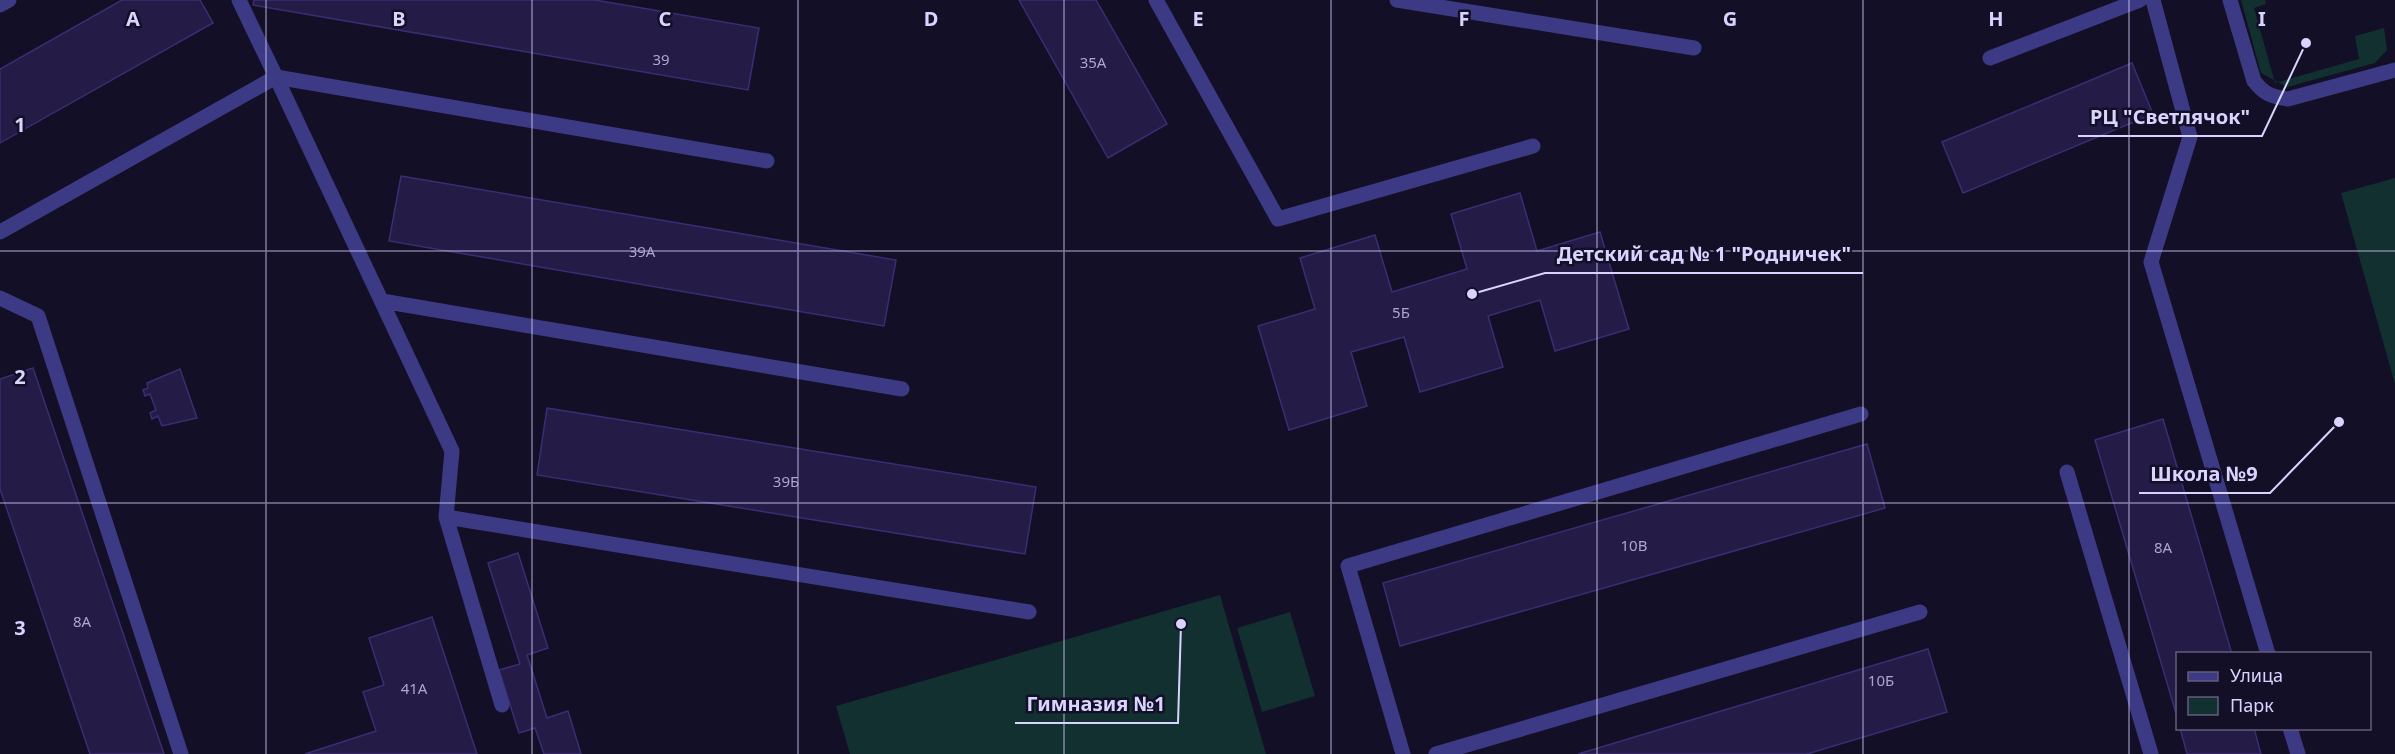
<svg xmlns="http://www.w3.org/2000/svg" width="2395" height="754" font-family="'Noto Sans',sans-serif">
<rect width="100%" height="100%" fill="#130f26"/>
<path fill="#12302f" d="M2241,0H2265L2266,4L2254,8L2275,83L2359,59L2355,36L2384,28L2387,50L2375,63L2287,87L2261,73Z
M2395,178V384L2341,193Z
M1220,595L1266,754H850L836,706Z
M1290,612L1315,696L1262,712L1237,628Z"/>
<path fill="#241b47" stroke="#3b2d73" stroke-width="1.5" d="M122,0H200L213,23L0,143V69Z
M254,0H595L759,28L748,90L253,5Z
M1019,0H1096L1167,124L1108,158Z
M2132,63L2153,114L1963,193L1942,142Z
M401,176L896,260L884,326L389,241Z
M1520,193L1537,251L1600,232L1629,329L1555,351L1540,300L1488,316L1503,367L1420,392L1404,337L1351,352L1367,406L1289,430L1258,326L1315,309L1300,258L1375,235L1392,292L1467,269L1451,214Z
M33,368L164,754H90L0,489V379Z
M180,369L197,418L162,426L158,416L152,419L150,413L156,410L150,394L145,396L143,390L148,388L147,383Z
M547,408L1036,487L1025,554L537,475Z
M2163,419L2232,654H2178V720L2095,440Z
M1867,444L1885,508L1400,646L1383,583Z
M518,553L548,648L527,655L547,718L568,711L581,754H544L535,728L519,733L499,670L520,664L488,563Z
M432,617L477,754H305L376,731L363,692L384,685L369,638Z
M1928,649L1947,712L1807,754H1578Z
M2180,728H2254L2261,754H2187Z"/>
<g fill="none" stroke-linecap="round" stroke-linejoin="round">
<path stroke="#3d3a85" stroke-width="15" d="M1156,0L1278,219L1533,146
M1397,0L1694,48
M2153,0L2190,137L2151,262L2268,654
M2230,0L2254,81C2264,94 2272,97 2288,99L2395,70
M1990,58L2140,0
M276,77L452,451L446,517L502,705
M276,77L767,161
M0,232L276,77L239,0
M0,298L38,316L181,754
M382,301L902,389
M2067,472L2151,754
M446,517L1029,612
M2290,728L2298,754
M1403,754L1348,566L1861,414
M1436,754L1920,612"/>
<path stroke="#3d3a85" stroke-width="15" d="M0,5L9,0"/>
</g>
<path fill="none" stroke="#d9d4ff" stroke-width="1.5" stroke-opacity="0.55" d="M266,0V754M532,0V754M798,0V754M1064,0V754M1331,0V754M1597,0V754M1863,0V754M2129,0V754M0,251H2395M0,503H2395"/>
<g text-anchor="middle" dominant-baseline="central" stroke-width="5" stroke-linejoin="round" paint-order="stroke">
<g font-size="15" fill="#aca6d1">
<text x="661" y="59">39</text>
<text x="1093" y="62">35А</text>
<text x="642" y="251">39А</text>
<text x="1401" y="312">5Б</text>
<text x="786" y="481">39Б</text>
<text x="1634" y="545">10В</text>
<text x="2163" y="547">8А</text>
<text x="82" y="621">8А</text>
<text x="1881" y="680">10Б</text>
<text x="414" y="688">41А</text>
</g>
</g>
<g font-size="20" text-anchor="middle" font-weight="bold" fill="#d9d4ff" stroke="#130f26" stroke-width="5" stroke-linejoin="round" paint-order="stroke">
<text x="133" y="26">A</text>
<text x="399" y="26">B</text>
<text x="665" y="26">C</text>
<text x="931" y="26">D</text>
<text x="1198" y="26">E</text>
<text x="1464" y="26">F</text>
<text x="1730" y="26">G</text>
<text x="1996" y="26">H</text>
<text x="2262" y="26">I</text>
<text x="20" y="132">1</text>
<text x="20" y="384">2</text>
<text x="20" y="635">3</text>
</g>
<path fill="none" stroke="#d9d4ff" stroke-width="2" d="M2306 43L2262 136H2078M1472 294L1545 273H1863M2339 422L2270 493H2139M1181 624L1178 723H1015"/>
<g fill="#d9d4ff" stroke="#130f26" stroke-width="2">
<circle cx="2306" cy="43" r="6"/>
<circle cx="1472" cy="294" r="6"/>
<circle cx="2339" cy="422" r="6"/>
<circle cx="1181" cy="624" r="6"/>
</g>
<g font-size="20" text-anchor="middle" font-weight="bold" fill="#d9d4ff" stroke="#130f26" stroke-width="5" stroke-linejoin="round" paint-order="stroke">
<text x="2170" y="124">РЦ "Светлячок"</text>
<text x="1704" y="261">Детский сад № 1 "Родничек"</text>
<text x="2204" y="481">Школа №9</text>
<text x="1096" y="711">Гимназия №1</text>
</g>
<rect x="2176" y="652" width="195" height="78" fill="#130f26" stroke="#625e7d" stroke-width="1.5"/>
<rect x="2188" y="672" width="30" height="9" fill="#3d3a85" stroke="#625e7d" stroke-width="1.5"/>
<text x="2230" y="682" font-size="18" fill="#d9d4ff">Улица</text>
<rect x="2188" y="697" width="30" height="18" fill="#12302f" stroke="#625e7d" stroke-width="1.5"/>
<text x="2230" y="712" font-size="18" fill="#d9d4ff">Парк</text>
</svg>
